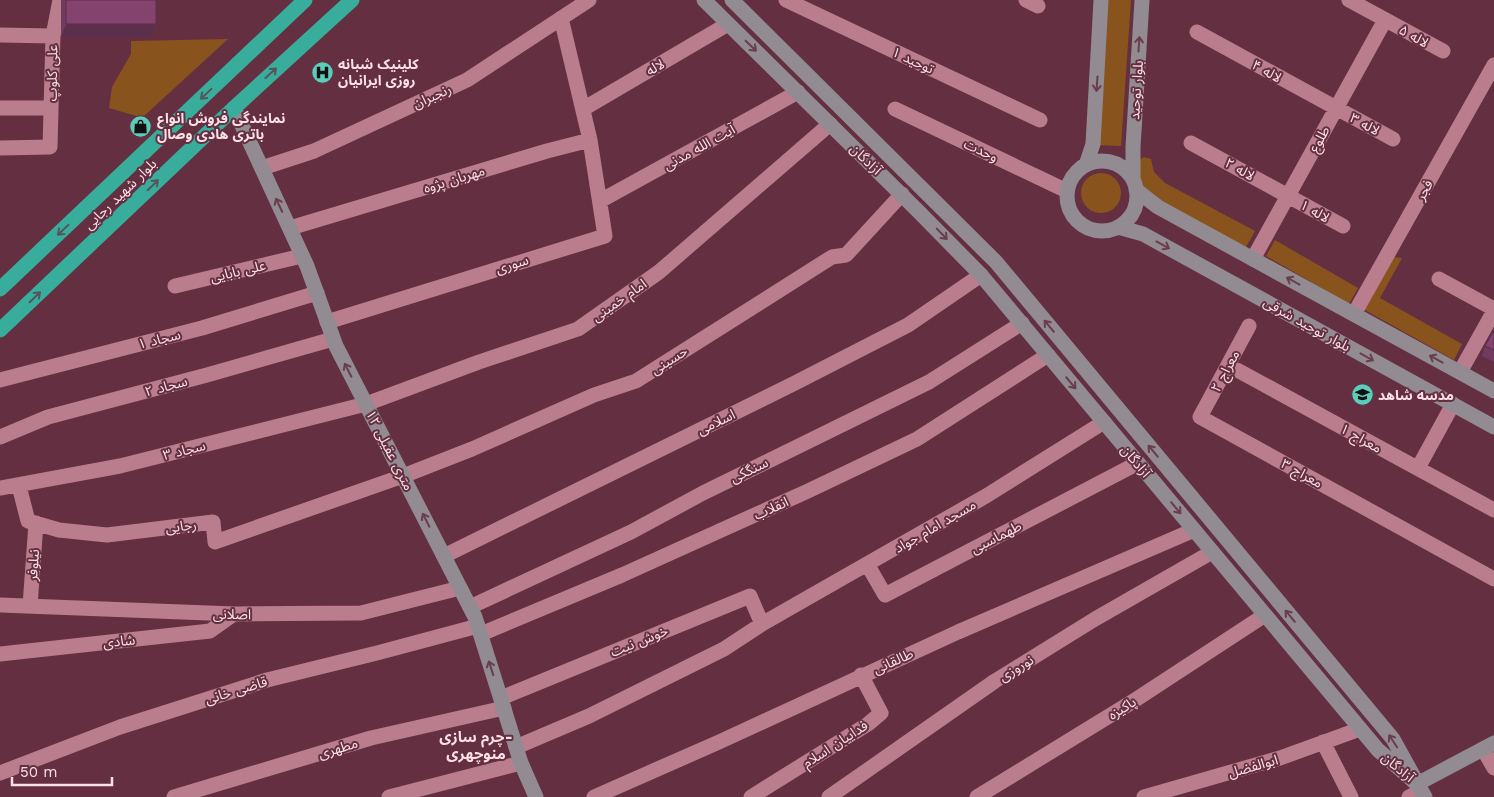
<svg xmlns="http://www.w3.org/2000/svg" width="1494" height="797" font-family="'Work Sans','Noto Sans Arabic',sans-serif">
<rect width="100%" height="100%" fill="#642f40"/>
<path fill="#89531d" d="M1105,0H1131L1121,146L1097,145Z
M228,39L144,116L140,117L109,108L112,87L131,54V41Z
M1144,157L1151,159L1154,172L1165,183L1255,231L1246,247C1221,234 1154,206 1140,183C1136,176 1137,169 1137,161Z
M1081 193a20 20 0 1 1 40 0a20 20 0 1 1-40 0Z
M1275,240L1358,288L1349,304L1266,256Z
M1392,257L1402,258L1380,298L1462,344L1454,360L1363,309Z"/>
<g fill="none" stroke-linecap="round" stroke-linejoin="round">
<path stroke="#b97d8e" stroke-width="15" d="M786,0L1040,120
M1026,0L1038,6
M1349,0L1443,51
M1197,32L1393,139
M0,35L53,36
M0,108H51
M583,109L728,24
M895,109L1067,191
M1191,143L1343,226
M0,148L50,147L53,36L60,0
M262,168L314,151L467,80L589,0
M600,201L798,92
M290,228L547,151L590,140L561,18
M1253,259L1385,20
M1439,279L1494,309
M175,286L302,256
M1354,314L1494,65
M327,322L605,236L590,140
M1249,326L1200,417L1494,579
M1228,365L1494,510
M1460,372L1494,311
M0,380L202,328L317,293
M0,437L48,417L207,375L333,339
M1418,468L1453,404
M19,486L28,521L59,530L107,535L213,522L215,542L403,476L472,449L594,395L636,381L832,257L846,255L902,194
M0,488L120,466L366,404L479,362L578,329L659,272L830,124
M444,556L795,383L908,325L981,275
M867,564L885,595L1138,463
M0,605L234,614L361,613L460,588
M30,606L36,523
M470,607L631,532L703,493L929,382L1022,323
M481,634L622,575L808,491L917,439L1048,355
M0,654L210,631L234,614
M501,698L750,596L762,624
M1323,742L1351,797
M516,747L589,716L724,649L762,624L986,496L1104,422
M1483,749L1494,768
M0,773L120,727L267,680L377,653L478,626
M174,797L371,738L504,708
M389,797L521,763
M594,797L719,742L958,632L1194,530
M751,797L868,724L881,713L861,675
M829,797L995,681L1095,619L1212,552
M977,797L1132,702L1265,615
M1144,797L1280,758L1360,729
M1409,797L1421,791"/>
<path stroke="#928b92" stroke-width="15" d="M704,0L918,211L981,275L1378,750L1417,784
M732,0L996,262L1393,739L1425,797
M234,108L307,266L336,346L475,617L521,763L536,797
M1067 196a35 35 0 1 1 70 0a35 35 0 1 1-70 0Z
M1086,165L1093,144L1101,0
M1133,180V147L1142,0
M1136,190L1158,207L1494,391
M1118,227L1143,234L1494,427
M1417,784L1494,743"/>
<path stroke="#38ad9b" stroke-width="15" d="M0,289L305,0
M0,330L234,108L352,0"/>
</g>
<path fill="#713a5f" d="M61,0H156V24L151,37H61Z
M1494,330V362L1482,356L1485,346Z"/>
<path fill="#5c2f4d" d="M66,24H156L151,37H61Z"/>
<path fill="#83436e" stroke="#5c2f4d" d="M66,0H156V24H66Z
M1494,330V350L1485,346Z"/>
<defs><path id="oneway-shaft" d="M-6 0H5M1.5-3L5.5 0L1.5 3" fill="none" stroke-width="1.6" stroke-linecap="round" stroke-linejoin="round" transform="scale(1.25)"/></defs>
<g stroke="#6b3d4c">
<use href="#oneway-shaft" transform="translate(1139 44) rotate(-86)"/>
<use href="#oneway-shaft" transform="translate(751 46) rotate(44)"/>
<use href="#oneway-shaft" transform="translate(1097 84) rotate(94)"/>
<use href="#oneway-shaft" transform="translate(279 205) rotate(-115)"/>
<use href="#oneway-shaft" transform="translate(942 234) rotate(46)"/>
<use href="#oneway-shaft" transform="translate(1163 245) rotate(29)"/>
<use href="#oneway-shaft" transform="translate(1293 281) rotate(-151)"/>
<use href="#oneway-shaft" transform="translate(1049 326) rotate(-130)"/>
<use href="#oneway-shaft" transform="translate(1367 357) rotate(29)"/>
<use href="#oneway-shaft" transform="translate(1436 359) rotate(-151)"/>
<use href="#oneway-shaft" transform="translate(348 370) rotate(-117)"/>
<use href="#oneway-shaft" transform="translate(1071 383) rotate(50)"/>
<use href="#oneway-shaft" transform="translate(1153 451) rotate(-130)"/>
<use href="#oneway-shaft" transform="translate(1176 508) rotate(50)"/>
<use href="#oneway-shaft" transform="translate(426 520) rotate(-117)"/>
<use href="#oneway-shaft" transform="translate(1290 616) rotate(-130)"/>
<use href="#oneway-shaft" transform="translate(491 668) rotate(-108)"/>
<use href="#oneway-shaft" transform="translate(1393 741) rotate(-123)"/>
</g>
<g stroke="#57555b">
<use href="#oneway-shaft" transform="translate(271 73) rotate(-42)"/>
<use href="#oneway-shaft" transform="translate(206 94) rotate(137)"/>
<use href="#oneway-shaft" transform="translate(153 185) rotate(-44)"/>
<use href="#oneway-shaft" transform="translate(63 230) rotate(137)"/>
<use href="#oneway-shaft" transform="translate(35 297) rotate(-44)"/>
</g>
<defs>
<symbol id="hospital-disc" viewBox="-11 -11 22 22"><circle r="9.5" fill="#5bcebb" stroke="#642f40"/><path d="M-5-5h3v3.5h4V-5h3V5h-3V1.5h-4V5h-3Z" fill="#111"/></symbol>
<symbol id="shop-disc" viewBox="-11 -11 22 22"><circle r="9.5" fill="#5bcebb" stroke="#642f40"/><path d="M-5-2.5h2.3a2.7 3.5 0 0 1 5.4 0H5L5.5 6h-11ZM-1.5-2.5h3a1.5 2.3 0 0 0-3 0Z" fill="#111"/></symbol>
<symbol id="school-disc" viewBox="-11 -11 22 22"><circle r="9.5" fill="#5bcebb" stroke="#642f40"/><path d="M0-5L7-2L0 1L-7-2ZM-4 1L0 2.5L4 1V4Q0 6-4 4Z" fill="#111"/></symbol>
</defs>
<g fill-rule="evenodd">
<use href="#hospital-disc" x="310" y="60" width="25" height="25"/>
<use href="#shop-disc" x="128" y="114" width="25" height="25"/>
<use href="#school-disc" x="1350" y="382" width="25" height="25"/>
</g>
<g text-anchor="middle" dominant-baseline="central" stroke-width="4" stroke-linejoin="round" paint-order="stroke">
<g font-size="14" fill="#fbe0e7" stroke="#642f40">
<text transform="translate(1414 36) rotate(29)">لاله ۵</text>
<text transform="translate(913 60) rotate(25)">توحید ۱</text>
<text transform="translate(655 67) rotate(-30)">لاله</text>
<text transform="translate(1267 71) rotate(29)">لاله ۴</text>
<text transform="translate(52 73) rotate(-89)">علی کلوپ</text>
<text transform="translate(1136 90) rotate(-86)">بلوار توحید</text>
<text transform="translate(432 96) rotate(-24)">رنجبران</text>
<text transform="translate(1365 124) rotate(28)">لاله ۳</text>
<text transform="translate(1319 139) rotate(-61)">طلوع</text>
<text transform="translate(699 147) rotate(-29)">آیت الله مدنی</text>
<text transform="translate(981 150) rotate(25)">وحدت</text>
<text transform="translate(866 159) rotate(44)">آزادگان</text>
<text transform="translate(1240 169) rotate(29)">لاله ۲</text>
<text transform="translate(454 179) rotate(-17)">مهربان پژوه</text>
<text transform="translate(1424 190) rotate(-61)">فجر</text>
<text transform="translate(120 194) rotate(-44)">بلوار شهید رجایی</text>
<text transform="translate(1315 211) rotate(29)">لاله ۱</text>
<text transform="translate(512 264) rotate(-17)">سوری</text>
<text transform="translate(238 271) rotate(-13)">علی بابایی</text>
<text transform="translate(619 300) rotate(-35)">امام خمینی</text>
<text transform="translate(1307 324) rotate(29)">بلوار توحید شرقی</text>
<text transform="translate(159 339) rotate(-14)">سجاد ۱</text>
<text transform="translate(669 360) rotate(-32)">حسینی</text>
<text transform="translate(1225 371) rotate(-62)">معراج ۲</text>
<text transform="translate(166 386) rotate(-15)">سجاد ۲</text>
<text transform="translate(716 422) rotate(-26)">اسلامی</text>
<text transform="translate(1361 438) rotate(29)">معراج ۱</text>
<text transform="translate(184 450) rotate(-14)">سجاد ۳</text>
<text transform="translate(390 450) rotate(63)">۱۲ متری عقیلی</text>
<text transform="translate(1136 461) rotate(50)">آزادگان</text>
<text transform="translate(749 470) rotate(-26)">سنگکی</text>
<text transform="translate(1302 473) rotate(29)">معراج ۳</text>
<text transform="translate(771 508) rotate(-24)">انقلاب</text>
<text transform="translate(181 526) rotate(-7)">رجایی</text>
<text transform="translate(935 526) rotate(-30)">مسجد امام جواد</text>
<text transform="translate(996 537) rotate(-27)">طهماسبی</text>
<text transform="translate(33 565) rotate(-86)">نیلوفر</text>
<text transform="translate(232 614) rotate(1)">اصلانی</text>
<text transform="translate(119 641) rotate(-6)">شادی</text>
<text transform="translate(639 641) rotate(-22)">خوش نیت</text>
<text transform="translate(893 661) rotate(-24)">طالقانی</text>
<text transform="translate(1016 668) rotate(-31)">نوروزی</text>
<text transform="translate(236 690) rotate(-17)">قاضی خانی</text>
<text transform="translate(1122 708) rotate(-32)">پاکیزه</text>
<text transform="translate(835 744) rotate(-33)">فداییان اسلام</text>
<text transform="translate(338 748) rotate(-17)">مطهری</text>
<text transform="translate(1253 766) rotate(-16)">ابوالفضل</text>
<text transform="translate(1398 767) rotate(40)">آزادگان</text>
</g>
<g font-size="14" font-weight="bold" fill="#fbe0e7" stroke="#642f40" text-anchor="start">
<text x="338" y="64">کلینیک شبانه<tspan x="338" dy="16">روزی ایرانیان</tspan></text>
<text x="157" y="118">نمایندگی فروش انواع<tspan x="157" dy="16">باتری هادی وصال</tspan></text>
<text x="1378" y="395">مدسه شاهد</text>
</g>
<g font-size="15" font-weight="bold" fill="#fbe0e7" stroke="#642f40">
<text x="476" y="737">چرم سازی-<tspan x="476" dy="17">منوچهری</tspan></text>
</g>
</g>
<path d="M12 777v8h100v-8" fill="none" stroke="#fbe0e7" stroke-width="2.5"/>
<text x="20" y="777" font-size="15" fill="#fbe0e7" stroke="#642f40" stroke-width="4" paint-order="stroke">50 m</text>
</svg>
